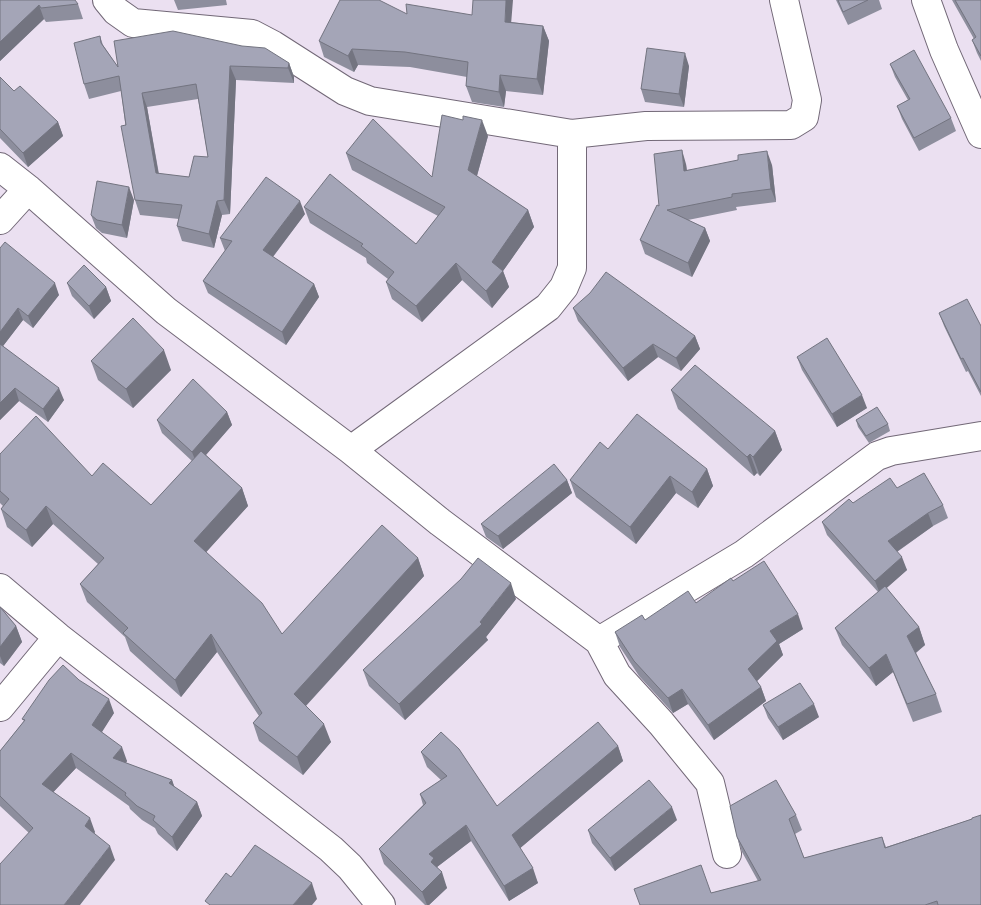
<svg xmlns="http://www.w3.org/2000/svg" width="981" height="905" font-family="Inter,sans-serif">
<rect width="100%" height="100%" fill="#ebe0f1"/>
<g fill="none" stroke-linecap="round" stroke-linejoin="round">
<defs>
<path id="minor" d="M107,0L116,11L133,23L252,34L273,45L345,91L370,101L572,134L646,126L791,125L804,117L807,100L784,0
M926,0L944,50L981,134
M0,167L28,189L166,311L351,450L440,522L599,641L617,675L661,723L710,783L727,854
M0,220L28,189
M351,450L548,307L564,287L572,268V134
M0,588L58,637L331,849L350,867L381,905
M599,641L744,554L877,456L891,451L981,436
M0,707L58,637"/>
</defs>
<use href="#minor" stroke="#726877" stroke-width="30"/>
<use href="#minor" stroke="#fff" stroke-width="28"/>
</g>
<path fill="#8d8e9d" fill-rule="evenodd" d="M0,0L78,4L83,19L46,22L44,19L0,61Z
M174,0H226L227,5L178,10Z
M836,0H879L882,9L848,25Z
M952,0H981V61L977,53L972,40L974,39Z
M407,14L511,22L543,26L549,41L543,95L506,91L504,107L472,102L466,86L467,77L410,67L358,65L354,72L324,57L319,41Z
M100,36L103,45L118,67L289,63L294,77V83L236,80L230,214L222,215L214,248L182,241L177,226L179,219L140,215L135,200L121,91L89,99L84,84ZM198,99L208,157L189,177L159,174L147,107Z
M890,64L951,118L956,131L919,151L902,119L897,106L908,100L895,77Z
M689,66L684,107L645,102L641,89Z
M0,77L14,91L58,122L63,136L28,167L0,138Z
M488,136L477,176L528,210L534,227L503,271L509,287L492,308L462,280L422,322L392,299L386,282L388,279L367,263L366,258L310,223L304,207L416,244L438,216L352,170L346,153L432,177Z
M686,164L687,170L772,165L776,202L736,207L737,210L688,220L705,228L710,241L692,277L645,254L640,240L659,206Z
M134,200L127,238L102,233L96,228L91,215Z
M305,214L273,257L314,284L319,297L286,345L208,293L203,281L225,251L220,238Z
M0,248L59,295L33,328L23,320L3,346L64,400L48,422L19,401L0,420Z
M67,283L106,287L111,301L94,319L72,296Z
M573,308L695,336L700,349L681,371L658,357L628,381L578,321Z
M939,313L981,326V396L968,371L966,372L944,326Z
M797,357L867,408L837,427L802,370Z
M91,361L171,370L133,408L98,380Z
M671,390L775,431L782,450L760,476L757,473L754,476L678,409Z
M227,412L232,425L206,455L242,488L248,506L206,552L282,634L418,558L424,576L306,706L331,742L303,775L259,741L253,723L259,716L217,652L181,697L130,651L125,637L87,602L80,584L98,564L53,524L32,547L7,527L1,509L3,506L0,503V454L92,476L151,505L192,461L162,433L157,420Z
M856,420L888,424L890,431L869,443L858,427Z
M608,449L707,469L713,486L698,508L676,493L636,544L576,497L570,480Z
M567,480L572,493L503,549L486,537L481,524Z
M897,488L943,505L948,518L933,526L897,552L907,570L886,588L919,627L925,645L916,653L936,694L942,712L913,722L893,672L876,686L842,645L835,628L878,592L827,535L822,522L853,503Z
M733,581L803,629L779,644L783,655L757,681L761,687L766,701L714,740L688,704L673,713L639,676L620,647L615,632L645,620L696,603Z
M516,599L486,637L488,640L405,720L369,686L363,670Z
M0,607L16,626L22,642L4,666L0,663Z
M763,705L819,717L783,740L768,718Z
M114,713L101,732L127,761L126,763L172,780L174,787L197,802L202,816L177,851L158,834L155,828L142,820L130,809L129,806L76,768L53,792L95,832L94,833L115,860L29,833L0,806V751L24,721L22,719Z
M618,746L623,761L520,848L538,883L509,901L471,841L437,867L447,888L429,905H425L384,864L379,849L423,805L420,794L441,780L427,767L421,752L497,806Z
M796,815L802,830L795,834L804,858L882,837L886,847L972,819L981,905H640L711,893L758,881L742,852L737,837Z
M677,820L615,871L592,843L588,830Z"/>
<path fill="#737480" d="M506,0H513L510,37L505,22Z
M39,5L44,19L0,61V42Z
M543,26L549,41L543,95L537,79Z
M352,49L358,65L354,72L348,56Z
M685,53L689,66L684,107L679,94Z
M289,63L294,77V83L288,68Z
M230,66L236,80L230,214L224,200Z
M500,75L506,91L504,107L499,92Z
M142,93L147,107L161,188L156,173Z
M482,120L488,136L474,186L468,170Z
M58,122L63,136L28,167L23,153Z
M682,150L686,164L688,184L684,171Z
M767,151L772,165L776,202L771,189Z
M129,187L134,200L127,238L122,225Z
M217,201L222,215L214,248L209,234Z
M300,201L305,214L268,263L263,250Z
M528,210L534,227L503,271L509,287L492,308L486,291L492,262Z
M705,228L710,241L692,277L688,263Z
M456,263L462,280L422,322L416,306Z
M55,283L59,295L33,328L28,316Z
M314,284L319,297L286,345L282,332Z
M106,287L111,301L94,319L89,306Z
M18,308L23,320L0,350V332Z
M695,336L700,349L681,371L676,358Z
M653,344L658,357L628,381L623,368Z
M164,350L171,370L133,408L126,389Z
M15,388L19,401L0,420V403Z
M59,388L64,400L48,422L43,409Z
M862,395L867,408L837,427L832,414Z
M227,412L232,425L197,465L192,452Z
M775,431L782,450L760,476L753,457Z
M750,454L757,473L754,476L747,457Z
M707,469L713,486L698,508L692,492Z
M670,476L676,493L636,544L630,527Z
M567,480L572,493L503,549L498,536Z
M242,488L248,506L200,559L194,541Z
M46,506L53,524L32,547L26,530Z
M928,513L933,526L892,555L888,541Z
M902,557L907,570L880,594L875,581Z
M418,558L424,576L300,712L294,694Z
M511,583L516,599L486,637L488,640L405,720L399,704L480,622Z
M798,614L803,629L779,644L783,655L754,684L748,669L770,631Z
M16,626L22,642L4,666L0,656V647Z
M919,627L925,645L914,654L907,636Z
M211,634L217,652L181,697L175,680Z
M886,654L893,672L876,686L869,668Z
M761,687L766,701L714,740L708,725Z
M682,689L688,704L673,713L668,698Z
M109,699L114,713L97,740L92,725Z
M814,704L819,717L783,740L778,727Z
M324,724L331,742L303,775L297,757Z
M618,746L623,761L518,850L512,835Z
M122,747L127,761L119,773L113,758Z
M71,753L76,768L47,799L42,784Z
M172,780L177,794L169,783Z
M197,802L202,816L177,851L172,837Z
M672,807L677,820L615,871L610,858Z
M90,818L95,832L90,840L85,826Z
M466,825L471,841L437,867L439,874L431,862L429,854Z
M110,846L115,860L80,905H64Z
M533,868L538,883L509,901L504,886Z
M442,872L447,888L429,905H427L422,892Z
M312,883L317,899L312,905H293Z"/>
<path fill="#a4a5b7" stroke="#737480" fill-rule="evenodd" d="M0,0H75L78,4L41,8L39,5L0,42Z
M340,0H379L407,14L406,4L472,15L473,0H506L505,22L543,26L537,79L500,75L499,92L466,86L468,62L405,52L352,49L348,56L319,41Z
M838,0H868L843,12Z
M955,0H981V56L972,40L976,37Z
M173,31L242,46L265,48L289,63L288,68L230,66L224,200L217,201L209,234L177,226L182,205L135,200L121,126L126,125L119,76L84,84L74,43L100,36L101,43L118,67L114,41ZM196,84L208,157L194,156L189,177L156,173L142,93Z
M647,48L685,53L679,94L641,89Z
M914,50L951,118L914,138L897,106L910,99L890,64Z
M0,77L14,91L20,86L58,122L23,153L0,129Z
M442,115L463,120V116L482,120L468,170L528,210L492,262L503,271L486,291L456,263L416,306L386,282L394,272L361,246L363,244L304,207L330,174L416,244L445,207L346,153L373,119L432,177Z
M682,150L684,171L738,160V155L767,151L771,189L732,194V197L667,210L705,228L688,263L640,240L657,205L659,206L654,154Z
M266,177L300,201L263,250L314,284L282,332L203,281L232,241L220,238Z
M97,181L129,187L122,225L97,220L91,215Z
M5,242L55,283L28,316L18,308L0,332V248Z
M84,265L106,287L89,306L67,283Z
M606,272L695,336L676,358L653,344L623,368L573,308L590,293Z
M967,299L981,326V392L963,358L961,359L939,313Z
M133,318L164,350L126,389L91,361Z
M827,338L862,395L832,414L797,357Z
M0,344L59,388L43,409L15,388L0,403Z
M695,365L775,431L753,457L750,454L747,457L671,390Z
M193,379L227,412L192,452L157,420Z
M877,407L888,424L866,436L856,420Z
M637,414L707,469L692,492L670,476L630,527L570,480L600,442L608,449Z
M36,416L92,476L103,463L151,505L201,451L242,488L194,541L262,603L282,634L382,525L418,558L294,694L324,724L297,757L253,723L262,713L211,634L175,680L123,633L128,628L80,584L104,558L46,506L26,530L1,509L9,499L0,491V454Z
M554,464L567,480L498,536L481,524Z
M924,473L943,505L928,513L888,541L902,557L875,581L822,522L849,499L853,503L890,478L897,488Z
M478,558L511,583L480,622L482,624L399,704L363,670L461,579Z
M764,561L798,614L770,631L777,641L748,669L761,687L708,725L682,689L668,698L634,661L615,632L642,615L645,620L688,591L696,603L731,578L733,581Z
M885,586L919,627L907,636L936,694L907,704L886,654L869,668L835,628Z
M0,607L16,626L0,647Z
M63,665L79,680L109,699L92,725L122,747L113,758L172,780L169,783L197,802L172,837L153,820L155,816L137,806L125,795L126,793L71,753L42,784L90,818L85,826L110,846L64,905H0V864L33,828L0,796V751L25,720L22,719L49,680Z
M800,683L814,704L778,727L763,705Z
M598,722L618,746L512,835L533,868L504,886L466,825L429,854L434,858L431,862L442,872L422,892L379,849L426,803L420,794L447,776L421,752L441,732L459,749L497,806Z
M649,780L672,807L610,858L588,830Z
M776,780L796,815L789,819L804,858L882,837L885,848L972,819V818L981,815V905H938L937,901L925,905H640L634,889L701,865L711,893L761,880L737,837L730,806Z
M255,845L312,883L293,905H210L205,901L226,873L231,877Z"/>
</svg>
